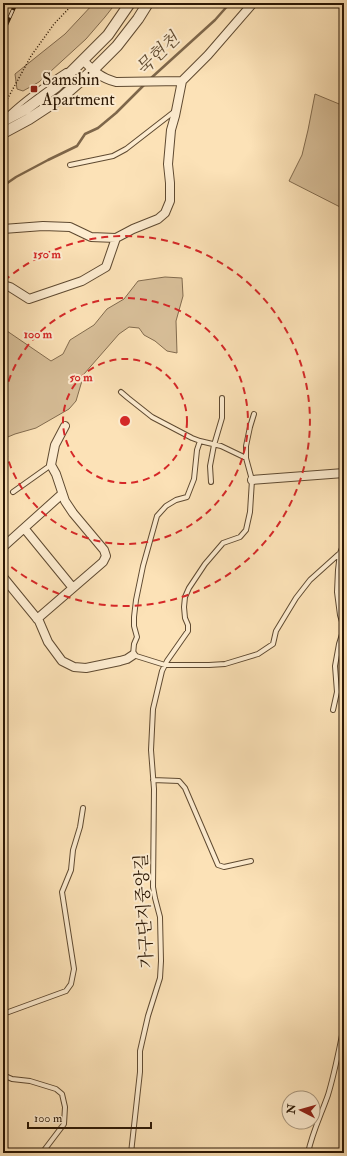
<svg xmlns="http://www.w3.org/2000/svg" width="347" height="1156" font-family="'IM FELL Double Pica','Noto Serif KR',serif">
<rect width="100%" height="100%" fill="#fce2b7"/>
<filter id="stains"><feTurbulence type="fractalNoise" baseFrequency=".005" numOctaves="4"/><feColorMatrix values="0 0 0 0 .2 0 0 0 0 .09 0 0 0 0 .02 0 0 0 .5 -.17"/></filter>
<radialGradient id="worn" r=".72"><stop offset=".6" stop-color="#630" stop-opacity="0"/><stop offset="1" stop-color="#630" stop-opacity=".3"/></radialGradient>
<path fill="#d8bf99" stroke="#826b4e" d="M94,3H116L105,17L86,39L39,82L23,91L17,89L15,74L65,34Z
M315,94L344,106V209L289,181L302,155L308,130Z
M165,277L182,278L183,296L176,321L177,353L167,351L155,341L144,335L139,328L129,327L119,334L84,374L76,401L69,409L36,428L15,434L3,439V326L7,331L51,361L63,354L70,340L94,325L107,309L124,299L138,281Z"/>
<g fill="none" stroke-linecap="round" stroke-linejoin="round">
<path stroke="#7e674b" stroke-width="2.5" d="M150,79L215,20L230,3
M3,186L16,177L48,160L77,146L85,134L98,128L116,113L145,84"/>
<defs>
<path id="service" d="M9,114C27,97 46,84 66,71
M70,165L113,156L126,149L175,111
M121,392L128,398L152,417L192,438L200,441L221,446L246,458
M200,441L197,450L194,479L187,497L176,500L166,506L157,516L143,566L136,600L134,617V626L137,637L134,644L133,655L165,665H209L225,664L258,654L273,644L276,631L296,598L310,580L340,553
M211,482L210,466L214,445L222,418V398
M13,492L51,465
M333,710L337,692L335,666L339,644L344,628L340,615L337,592L338,570L340,553L344,543
M3,765L5,764
M153,780L179,781L185,788L218,865L224,867L251,861
M3,1014L66,991L71,984L74,969L62,892L71,870L73,850L80,827L83,808
M3,1075L12,1079L30,1081L56,1089L62,1094L65,1107L64,1124L42,1153
M131,1153L140,1072V1051L148,1016L160,978L161,961L160,917L155,898L153,887L154,789L151,750L153,709L162,671L167,661L188,631V625L185,618L184,607L185,597L189,588L205,564L223,543L240,537L246,530L250,512L252,480L246,458V446L250,427L254,414
M308,1153C312,1133 321,1115 328,1095C335,1072 339,1049 344,1026"/>
<path id="minor" d="M83,60C93,71 101,78 116,82L182,81
M3,229L43,226L70,227L91,237L116,238L133,229L158,219L165,213L170,201V183L168,164L171,130L175,116L182,81L208,55L253,3
M3,285L10,287L29,299L82,281L106,267L116,238
M252,480L344,473
M24,528L73,588
M3,547L62,494
M3,577L39,621L48,642L62,661L74,667L86,668L120,661L127,659L133,655
M37,619L103,562L106,556L104,550L73,513L65,501L56,474L51,465L55,445L65,426"/>
<path id="tertiary" d="M3,121L26,109L56,87L108,35L130,3
M3,133L29,119L61,98L93,70L117,46L138,19L148,3"/>
</defs>
<use href="#service" stroke="#5f4a31" stroke-width="6"/>
<use href="#minor" stroke="#5f4a31" stroke-width="10"/>
<use href="#tertiary" stroke="#5f4a31" stroke-width="12"/>
<path stroke="#2b1704" stroke-width="1.5" stroke-dasharray="1 2" stroke-linecap="butt" d="M3,107L31,56L54,24L74,3"/>
<use href="#service" stroke="#fdecd0" stroke-width="4"/>
<use href="#minor" stroke="#fdecd0" stroke-width="8"/>
<use href="#tertiary" stroke="#fdecd0" stroke-width="10"/>
<defs>
<path id="rail" d="M3,32L16,3"/>
</defs>
<use href="#rail" stroke="#2b1704" stroke-width="4"/>
<use href="#rail" stroke="#fdecd0" stroke-width="2.5" stroke-dasharray="8" stroke-linecap="butt"/>
</g>
<g fill="none" stroke="#d62828" stroke-width="2" stroke-dasharray="7 5">
<circle cx="125" cy="421" r="62"/>
<path d="M3 405A123 123 0 1 1 3 437"/>
<path d="M4 281A185 185 0 1 1 4 561"/>
</g>
<rect fill="#8f2418" stroke="#fdecd0" stroke-width="1.5" x="30" y="85" width="8" height="8" rx="2"/>
<g text-anchor="middle" dominant-baseline="central" stroke-width="4" stroke-linejoin="round" paint-order="stroke">
<g font-size="17" fill="#2b1704" stroke="#fdecd0" text-anchor="start">
<text x="42" y="79">Samshin<tspan x="42" dy="20">Apartment</tspan></text>
</g>
<g font-size="17" fill="#2b1704" stroke="#fdecd0">
<text transform="translate(144 911) rotate(-93)">가구단지중앙길</text>
</g>
<g font-size="18" font-style="italic" fill="#624d33" stroke="#fdecd0">
<text transform="translate(158 54) rotate(-44)">묵현천</text>
</g>
</g>
<circle cx="125" cy="421" r="6" fill="#d62828" stroke="#fdecd0" stroke-width="2"/>
<g font-size="12" text-anchor="middle" font-weight="bold" fill="#d62828" stroke="#fdecd0" stroke-width="4" stroke-linejoin="round" paint-order="stroke">
<text x="47" y="258">150 m</text>
<text x="38" y="338">100 m</text>
<text x="81" y="381">50 m</text>
</g>
<rect width="347" height="1156" fill="none" stroke="#fce2b7" stroke-width="16"/>
<rect x="4" y="4" width="339" height="1148" fill="none" stroke="#2b1704" stroke-width="2"/>
<rect x="8" y="8" width="331" height="1140" fill="none" stroke="#2b1704"/>
<g transform="translate(301 1110) rotate(276)"><circle r="19" fill="#fdecd0" stroke="#a9977e"/>
<path d="M0-3L7 15L0 10L-7 15Z" fill="#8f2418"/>
<text y="-6" font-size="11" font-weight="bold" text-anchor="middle" fill="#2b1704">N</text>
</g>
<path d="M28 1122v6h123v-6" fill="none" stroke="#2b1704" stroke-width="2"/>
<text x="34" y="1122" font-size="12" fill="#2b1704" stroke="#fdecd0" stroke-width="3" paint-order="stroke">100 m</text>
<rect width="100%" height="100%" filter="url(#stains)"/>
<rect width="100%" height="100%" fill="url(#worn)"/>
</svg>
